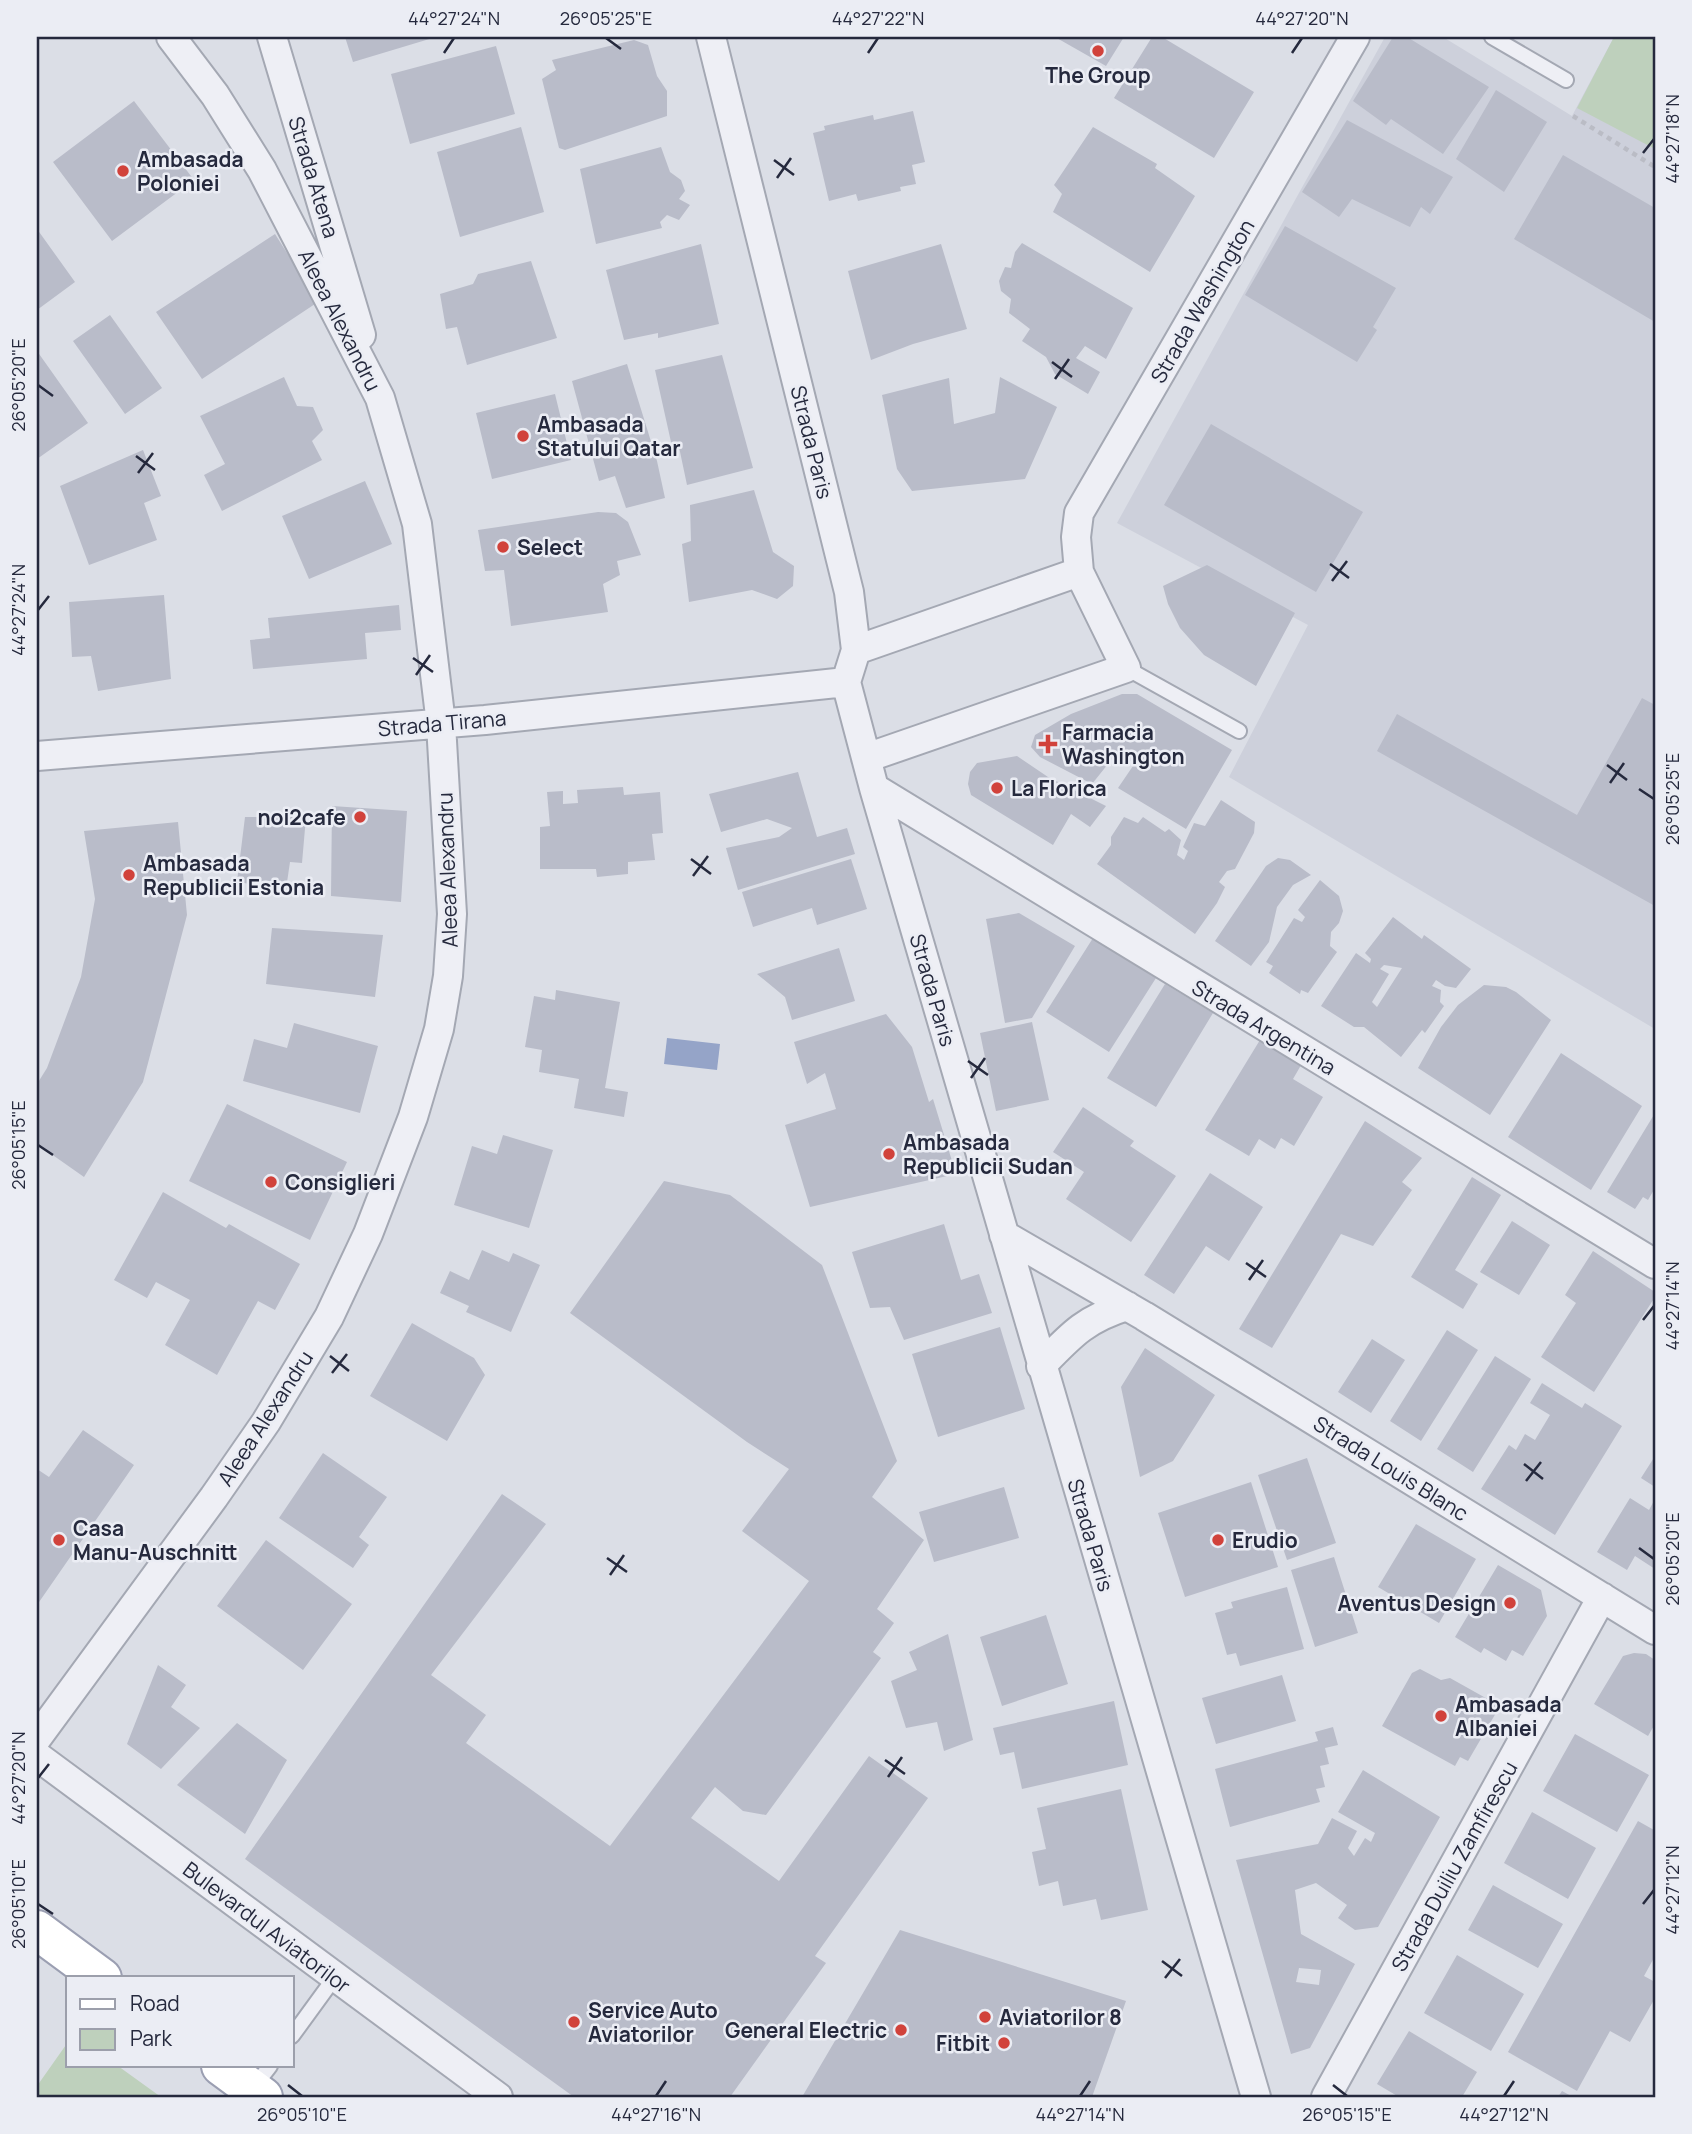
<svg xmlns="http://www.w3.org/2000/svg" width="1692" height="2134" font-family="Manrope,sans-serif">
<rect width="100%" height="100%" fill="#dbdee6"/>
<path fill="#cdd0db" d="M1385,37H1443L1572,116L1614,37H1655V1029L1229,777L1308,625L1117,523Z"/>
<path fill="#bed0bc" d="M1614,37H1655V149L1577,108Z
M68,2042V2066H118L161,2097H37V2086Z"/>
<path fill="#95a4c8" d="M667,1038L720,1044L717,1070L664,1064Z"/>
<path fill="#b9bcc9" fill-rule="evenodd" d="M345,37H436L353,62Z
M1055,37H1124L1106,66Z
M1152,37H1162L1254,92L1214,158L1114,98Z
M1393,37H1407L1489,87L1443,154L1391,119L1386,125L1353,101Z
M634,40L648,45L657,76L667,91V116L565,150L559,148L542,79L556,70L552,60Z
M496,46L515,114L410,144L391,74Z
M1496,90L1547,122L1504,192L1456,159Z
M134,101L194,180L112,241L53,162Z
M913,111L925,162L912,165L916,184L900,187L901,191L858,201L856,194L829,201L813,133L825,130L824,126L873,115L874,120Z
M1347,120L1453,177L1430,214L1421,207L1410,227L1352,199L1339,217L1302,192Z
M521,127L544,212L460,237L437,152Z
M1093,127L1157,164L1155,168L1195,196L1150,272L1053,212L1062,194L1054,185Z
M661,147L670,172L681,180L685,191L679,199L690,205L679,220L667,215L660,222L662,228L596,244L580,169Z
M1563,155L1655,208V322L1514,239Z
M1285,226L1396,288L1373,327L1377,330L1357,362L1245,295Z
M37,229L75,282L37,310Z
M275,234L318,302L202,379L156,312Z
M1022,243L1133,308L1106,359L1085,346L1076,358L1100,372L1088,394L1055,374L1046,357L1022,341L1030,329L1009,313L1011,299L1001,291L999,281L1005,267L1011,268L1015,252Z
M701,244L719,324L658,338V333L624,340L606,270Z
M941,244L967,329L913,344L871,360L848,271Z
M531,261L557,338L467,365L457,327L446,329L440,294L473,284L478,274Z
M110,315L162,388L125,414L73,341Z
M37,351L88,423L37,459Z
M722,355L753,468L687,485L679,447L671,442L655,370Z
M627,364L657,461L665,498L626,508L615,476L599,481L572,381Z
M284,377L297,406L313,407L323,430L312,441L322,460L222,511L204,475L225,464L200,416Z
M1000,377L1057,407L1025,479L912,491L897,469L882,395L949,378L954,424L995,413Z
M555,394L571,460L492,479L476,413Z
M1211,424L1363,512L1316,592L1164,505Z
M143,450L161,496L144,503L157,540L89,565L60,486Z
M365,481L392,544L309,579L282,516Z
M754,490L773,552L794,566L793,586L777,599L752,590L689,602L682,544L691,541L690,505Z
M598,512L616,513L628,522L641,555L617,561L620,575L603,584L608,612L511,626L504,570L485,571L478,530Z
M1207,565L1295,613L1256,686L1204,655L1180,628L1168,604L1163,586Z
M164,595L171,679L98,691L91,656L72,657L69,602Z
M399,605L401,630L365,633L367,659L253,669L250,640L270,638L268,618Z
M1122,694H1137L1232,750L1186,829L1118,788L1135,763L1116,754L1092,784L1040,757L1031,747L1035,735L1071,714Z
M1642,698L1655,705V906L1377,751L1397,714L1577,815Z
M1017,756L1048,777L1106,806L1090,827L1071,814L1053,845L971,795L968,784L970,772L977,763Z
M798,772L817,837L847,828L855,854L738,890L726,848L779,837L792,828L767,819L721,832L709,794Z
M623,787L624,795L660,792L663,833L652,834L655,860L628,862V874L597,877L596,869H540V827L550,826L547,792L563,791V804L578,803L577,790Z
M1221,800L1255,822L1254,833L1235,869L1227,871L1219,882L1225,887L1217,903L1195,934L1097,864L1111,845V837L1124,817L1138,823L1143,817L1165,832L1169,829L1181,840L1177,855L1184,860L1188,851L1183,847L1194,823L1205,826Z
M332,806L407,811L401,902L331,896Z
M245,817H306L302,863L290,862L286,889L237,882Z
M178,822L187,915L143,1082L84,1177L37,1144V1084L47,1068L81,977L95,899L84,831Z
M1278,858L1290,860L1311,875L1293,885L1277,907L1269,942L1251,966L1215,941L1266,866Z
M851,859L867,909L817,925L812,908L753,927L742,892Z
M1320,880L1339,896L1343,911L1339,923L1331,932L1330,946L1337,952L1308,993L1301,990L1300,994L1269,973L1273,966L1266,962L1294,918L1302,922L1305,917L1298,910Z
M1019,913L1075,946L1032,1018L1005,1023L986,919Z
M1393,917L1422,939L1424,935L1471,969L1456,988L1445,986L1436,980L1432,986L1441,990L1440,1002L1444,1006L1425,1033L1422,1030L1401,1057L1364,1027H1354L1321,1006L1356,953L1370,963L1371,959L1365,953ZM1384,965L1402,968L1377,1007L1372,1002L1389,974L1380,969Z
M272,928L383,935L375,997L266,984Z
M1093,938L1156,978L1109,1052L1046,1012Z
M839,948L855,1001L792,1020L785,997L757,974Z
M1165,984L1213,1013L1156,1107L1107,1078Z
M1484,985L1506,987L1516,992L1551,1020L1490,1115L1418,1068L1441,1027L1458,1005Z
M556,990L620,1002L605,1088L628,1092L624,1117L574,1108L579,1079L539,1072L542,1050L525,1047L534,996L555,1000Z
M886,1014L912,1047L929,1102L933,1099L956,1174L810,1207L785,1125L836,1109L825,1073L807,1084L794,1042Z
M1032,1022L1049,1100L996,1111L980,1033Z
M294,1023L378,1046L360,1113L243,1081L254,1039L287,1048Z
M1263,1035L1304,1060L1293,1079L1323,1097L1294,1146L1281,1138L1275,1149L1259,1139L1249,1156L1205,1130Z
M1561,1053L1642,1106L1591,1190L1508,1137Z
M227,1104L347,1162L310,1240L189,1181Z
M1083,1107L1134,1141L1130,1146L1176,1176L1131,1242L1066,1199L1084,1172L1053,1152Z
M1655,1113V1188L1648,1200L1643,1197L1635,1209L1607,1192Z
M1365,1121L1422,1158L1402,1182L1412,1190L1373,1246L1341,1234L1272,1348L1239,1329Z
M503,1135L553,1150L529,1228L454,1205L472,1146L497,1154Z
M1210,1173L1263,1207L1229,1261L1206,1246L1174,1294L1144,1275Z
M1472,1177L1501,1195L1455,1270L1478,1284L1463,1309L1411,1277Z
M664,1181L730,1195L822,1265L897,1461L872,1497L924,1540L877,1609L894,1623L873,1652L881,1658L766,1815L743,1811L715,1787L691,1818L779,1881L869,1756L928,1798L815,1956L826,1963L730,2097H574L245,1859L502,1494L546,1524L431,1675L486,1715L466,1743L610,1846L809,1581L742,1531L789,1469L747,1442L570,1313Z
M163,1192L226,1228L229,1224L300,1264L275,1310L258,1301L217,1375L165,1345L190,1300L156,1282L147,1298L114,1280Z
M1512,1221L1550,1245L1519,1295L1480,1272Z
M944,1224L961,1280L979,1274L992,1313L904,1340L890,1307L870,1308L852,1252Z
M482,1250L509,1262L513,1253L540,1265L511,1332L466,1312L469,1306L440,1293L450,1271L469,1280Z
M1593,1251L1655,1292V1297L1594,1392L1541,1357L1576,1303L1565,1295Z
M412,1323L474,1358L485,1375L447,1441L370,1396Z
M1000,1327L1025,1409L938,1437L912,1354Z
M1447,1330L1478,1350L1421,1441L1390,1421Z
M1372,1339L1405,1360L1371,1413L1338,1392Z
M1145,1348L1215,1395L1173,1461L1140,1477L1121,1387Z
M1495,1356L1531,1379L1473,1472L1437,1449Z
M1542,1383L1582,1408L1585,1403L1622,1426L1555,1535L1481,1489L1509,1445L1516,1450L1525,1434L1535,1440L1550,1415L1530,1403Z
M83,1430L134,1465L37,1605V1469L49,1477Z
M323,1453L387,1497L359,1537L369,1545L353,1568L279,1518Z
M1655,1456V1487L1641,1478Z
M1307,1458L1336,1543L1287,1560L1258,1475Z
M1251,1482L1278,1567L1185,1597L1158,1513Z
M1004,1487L1019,1538L934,1562L919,1512Z
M1630,1498L1649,1510L1655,1499V1569L1635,1556L1627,1570L1597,1552Z
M1416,1524L1476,1559L1439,1623L1378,1587Z
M266,1540L352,1604L303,1670L217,1606Z
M1334,1557L1358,1633L1315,1647L1291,1570Z
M1498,1565L1541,1590L1547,1616L1523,1656L1512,1650L1506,1661L1484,1648L1481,1653L1455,1637Z
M1287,1587L1304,1649L1240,1666L1236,1653L1227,1655L1215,1613L1233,1608L1231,1602Z
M1046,1615L1068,1684L1002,1706L980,1637Z
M948,1634L973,1740L944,1751L937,1722L906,1728L891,1681L917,1670L909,1652Z
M1634,1653L1646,1654L1655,1660V1724L1648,1736L1594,1704L1623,1656Z
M158,1665L186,1685L171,1707L200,1728L161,1769L127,1744Z
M1420,1669L1441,1680L1450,1678L1500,1706L1468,1761L1460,1757L1455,1766L1382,1726L1412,1673Z
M1282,1675L1296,1721L1216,1744L1202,1698Z
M1114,1701L1128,1765L1022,1789L1014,1752L1000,1755L993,1728Z
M237,1723L287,1760L245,1834L177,1785Z
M1333,1727L1338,1745L1325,1748L1329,1764L1320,1766L1325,1787L1316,1789L1320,1802L1230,1827L1215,1769L1318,1741L1315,1732Z
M1575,1734L1649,1775L1617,1832L1543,1791Z
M1363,1770L1440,1817L1378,1927L1355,1930L1338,1918L1347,1905L1316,1883L1295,1890L1301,1934L1355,1964L1310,2048L1291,2054L1236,1860L1318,1844L1332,1818L1357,1831L1348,1848L1354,1856L1365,1838L1371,1842L1375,1833L1338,1812ZM1299,1968L1321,1970L1319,1985L1296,1982Z
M1121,1789L1148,1910L1101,1920L1096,1899L1063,1906L1058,1881L1039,1886L1032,1852L1046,1849L1037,1808Z
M1532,1812L1596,1848L1568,1899L1504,1863Z
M1638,1821L1654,1830L1655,1827V1956L1644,1976L1655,1982V1998L1630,2042L1610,2031L1577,2091L1508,2052Z
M1493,1885L1563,1924L1538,1968L1468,1930Z
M900,1930L1126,2001L1092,2097H802Z
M1457,1955L1524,1994L1491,2051L1424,2013Z
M1409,2031L1477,2072L1462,2097H1399L1377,2084Z
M1562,2091L1573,2097H1558Z"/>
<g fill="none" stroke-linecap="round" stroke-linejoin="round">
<defs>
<path id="lane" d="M1492,37L1566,80
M1126,668L1239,731
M292,2036L335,1977
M253,2088L270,2066"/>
<path id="street" d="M272,37L361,335
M711,37L849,592L856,650L846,682L874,788L1256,2097
M856,650L1079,572
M37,756L485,720L846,682
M866,758L1126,668L1079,572L1076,537L1079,513L1355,37
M874,788L1655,1264
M1004,1235L1144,1316L1655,1630
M1041,1366C1071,1335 1085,1319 1127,1306
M37,1738L214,1497L266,1422L329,1317L368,1234L413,1117L439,1029L448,976L452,914L441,724L417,524L380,398L262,170L215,95L171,37
M37,1756L498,2097
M1326,2097L1602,1597"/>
<path id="primary" d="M37,1930L102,1978
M221,2066L263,2097"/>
</defs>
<use href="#lane" stroke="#a4a8b3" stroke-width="18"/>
<use href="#street" stroke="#a4a8b3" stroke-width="32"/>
<use href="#primary" stroke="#9b9fb2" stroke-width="42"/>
<path stroke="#babcc5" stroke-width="4.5" stroke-dasharray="5 5" stroke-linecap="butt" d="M1573,116L1655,167"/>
<use href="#lane" stroke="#eeeff5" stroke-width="14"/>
<use href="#street" stroke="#eeeff5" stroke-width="28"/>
<use href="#primary" stroke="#fff" stroke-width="38"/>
</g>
<path fill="none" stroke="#25293d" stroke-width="2.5" d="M606,38L621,49M444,53L454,38M868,53L878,38M1292,53L1302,38M1643,153L1654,139M774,160L794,175M777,178L791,158M1052,362L1072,377M1055,379L1069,359M38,385L53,396M136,456L155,470M138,473L153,453M1330,564L1349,578M1332,581L1347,561M38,610L49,596M413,658L433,672M416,675L430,655M1607,765L1627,780M1610,783L1624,763M1639,789L1654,799M691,859L711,874M693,876L708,856M968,1061L988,1075M971,1078L985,1058M38,1145L53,1155M1246,1263L1266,1277M1249,1280L1263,1260M1643,1320L1654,1306M330,1356L349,1371M332,1373L347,1354M1524,1464L1543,1479M1526,1481L1541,1462M1639,1548L1654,1559M607,1558L627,1572M610,1575L624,1555M885,1760L905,1774M888,1777L902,1757M38,1778L49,1764M38,1904L53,1914M1643,1904L1654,1890M1162,1961L1182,1976M1165,1978L1180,1959M288,2085L302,2096M1333,2085L1347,2096M656,2096L666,2081M1080,2096L1090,2081M1504,2096L1514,2081"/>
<g fill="#d1423b" stroke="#ebedf4" stroke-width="2.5">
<circle cx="1098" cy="51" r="7"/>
<circle cx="123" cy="171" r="7"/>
<circle cx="523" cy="436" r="7"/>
<circle cx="503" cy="547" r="7"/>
<path d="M1044.5 733.5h7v7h7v7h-7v7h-7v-7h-7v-7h7z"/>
<circle cx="997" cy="788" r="7"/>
<circle cx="360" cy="817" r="7"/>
<circle cx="129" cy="875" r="7"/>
<circle cx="889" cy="1154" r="7"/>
<circle cx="271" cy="1182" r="7"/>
<circle cx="59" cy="1540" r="7"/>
<circle cx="1218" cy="1540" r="7"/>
<circle cx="1510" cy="1603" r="7"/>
<circle cx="1441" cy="1716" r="7"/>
<circle cx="985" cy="2017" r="7"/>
<circle cx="574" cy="2022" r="7"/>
<circle cx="901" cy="2030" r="7"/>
<circle cx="1004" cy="2043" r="7"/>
</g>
<g text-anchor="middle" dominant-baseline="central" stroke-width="5" stroke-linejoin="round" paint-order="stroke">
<g font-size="21" font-weight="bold" fill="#25293d" stroke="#ebedf4" text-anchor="start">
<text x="1098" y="75" text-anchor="middle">The Group</text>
<text x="137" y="159">Ambasada<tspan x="137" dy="24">Poloniei</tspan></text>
<text x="537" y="424">Ambasada<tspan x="537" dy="24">Statului Qatar</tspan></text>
<text x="517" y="547">Select</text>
<text x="1062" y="732">Farmacia<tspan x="1062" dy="24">Washington</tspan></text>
<text x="1011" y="788">La Florica</text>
<text x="346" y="817" text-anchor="end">noi2cafe</text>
<text x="143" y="863">Ambasada<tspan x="143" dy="24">Republicii Estonia</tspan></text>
<text x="903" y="1142">Ambasada<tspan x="903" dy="24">Republicii Sudan</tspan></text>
<text x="285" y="1182">Consiglieri</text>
<text x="73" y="1528">Casa<tspan x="73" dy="24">Manu-Auschnitt</tspan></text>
<text x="1232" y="1540">Erudio</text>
<text x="1496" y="1603" text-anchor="end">Aventus Design</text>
<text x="1455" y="1704">Ambasada<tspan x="1455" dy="24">Albaniei</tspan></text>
<text x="588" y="2010">Service Auto<tspan x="588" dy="24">Aviatorilor</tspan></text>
<text x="999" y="2017">Aviatorilor 8</text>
<text x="887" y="2030" text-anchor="end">General Electric</text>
<text x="990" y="2043" text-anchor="end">Fitbit</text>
</g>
<g font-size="21" fill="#25293d" stroke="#ebedf4">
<text transform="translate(314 177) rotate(73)">Strada Atena</text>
<text transform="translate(1202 301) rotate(-60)">Strada Washington</text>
<text transform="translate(340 320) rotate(63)">Aleea Alexandru</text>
<text transform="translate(812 442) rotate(76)">Strada Paris</text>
<text transform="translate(442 723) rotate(-5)">Strada Tirana</text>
<text transform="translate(447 870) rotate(-92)">Aleea Alexandru</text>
<text transform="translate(933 990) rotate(74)">Strada Paris</text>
<text transform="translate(1264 1027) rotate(31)">Strada Argentina</text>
<text transform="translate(265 1418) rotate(-57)">Aleea Alexandru</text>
<text transform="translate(1391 1468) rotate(32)">Strada Louis Blanc</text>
<text transform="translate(1091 1535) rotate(74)">Strada Paris</text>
<text transform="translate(1454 1866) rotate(-61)">Strada Duiliu Zamfirescu</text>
<text transform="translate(267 1927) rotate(37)">Bulevardul Aviatorilor</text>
</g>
</g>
<rect width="1692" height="2134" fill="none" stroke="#ebedf4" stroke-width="77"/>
<rect x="66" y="1976" width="228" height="91" fill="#ebedf4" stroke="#9c9fab" stroke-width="2"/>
<rect x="80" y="1999" width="35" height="10" fill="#ffffff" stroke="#9c9fab" stroke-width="2"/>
<text x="130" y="2011" font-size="21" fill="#25293d">Road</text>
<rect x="80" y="2029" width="35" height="21" fill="#bed0bc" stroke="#9c9fab" stroke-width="2"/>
<text x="130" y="2046" font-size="21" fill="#25293d">Park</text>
<rect x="38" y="38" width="1616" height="2058" fill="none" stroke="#25293d" stroke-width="2.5"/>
<g font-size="18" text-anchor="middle" fill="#25293d">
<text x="454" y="25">44°27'24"N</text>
<text x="606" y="25">26°05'25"E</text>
<text x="878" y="25">44°27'22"N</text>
<text x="1302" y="25">44°27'20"N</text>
<text transform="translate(1673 139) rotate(-90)" y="6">44°27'18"N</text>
<text transform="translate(19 385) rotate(-90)" y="6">26°05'20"E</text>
<text transform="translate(19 610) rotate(-90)" y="6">44°27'24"N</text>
<text transform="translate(1673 799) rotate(-90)" y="6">26°05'25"E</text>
<text transform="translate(19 1145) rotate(-90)" y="6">26°05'15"E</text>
<text transform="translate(1673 1306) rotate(-90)" y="6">44°27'14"N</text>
<text transform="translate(1673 1559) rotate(-90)" y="6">26°05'20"E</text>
<text transform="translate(19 1778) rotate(-90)" y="6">44°27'20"N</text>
<text transform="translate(1673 1890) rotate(-90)" y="6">44°27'12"N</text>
<text transform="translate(19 1904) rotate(-90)" y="6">26°05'10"E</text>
<text x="302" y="2121">26°05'10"E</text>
<text x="656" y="2121">44°27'16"N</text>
<text x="1080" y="2121">44°27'14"N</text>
<text x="1347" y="2121">26°05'15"E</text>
<text x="1504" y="2121">44°27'12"N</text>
</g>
</svg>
